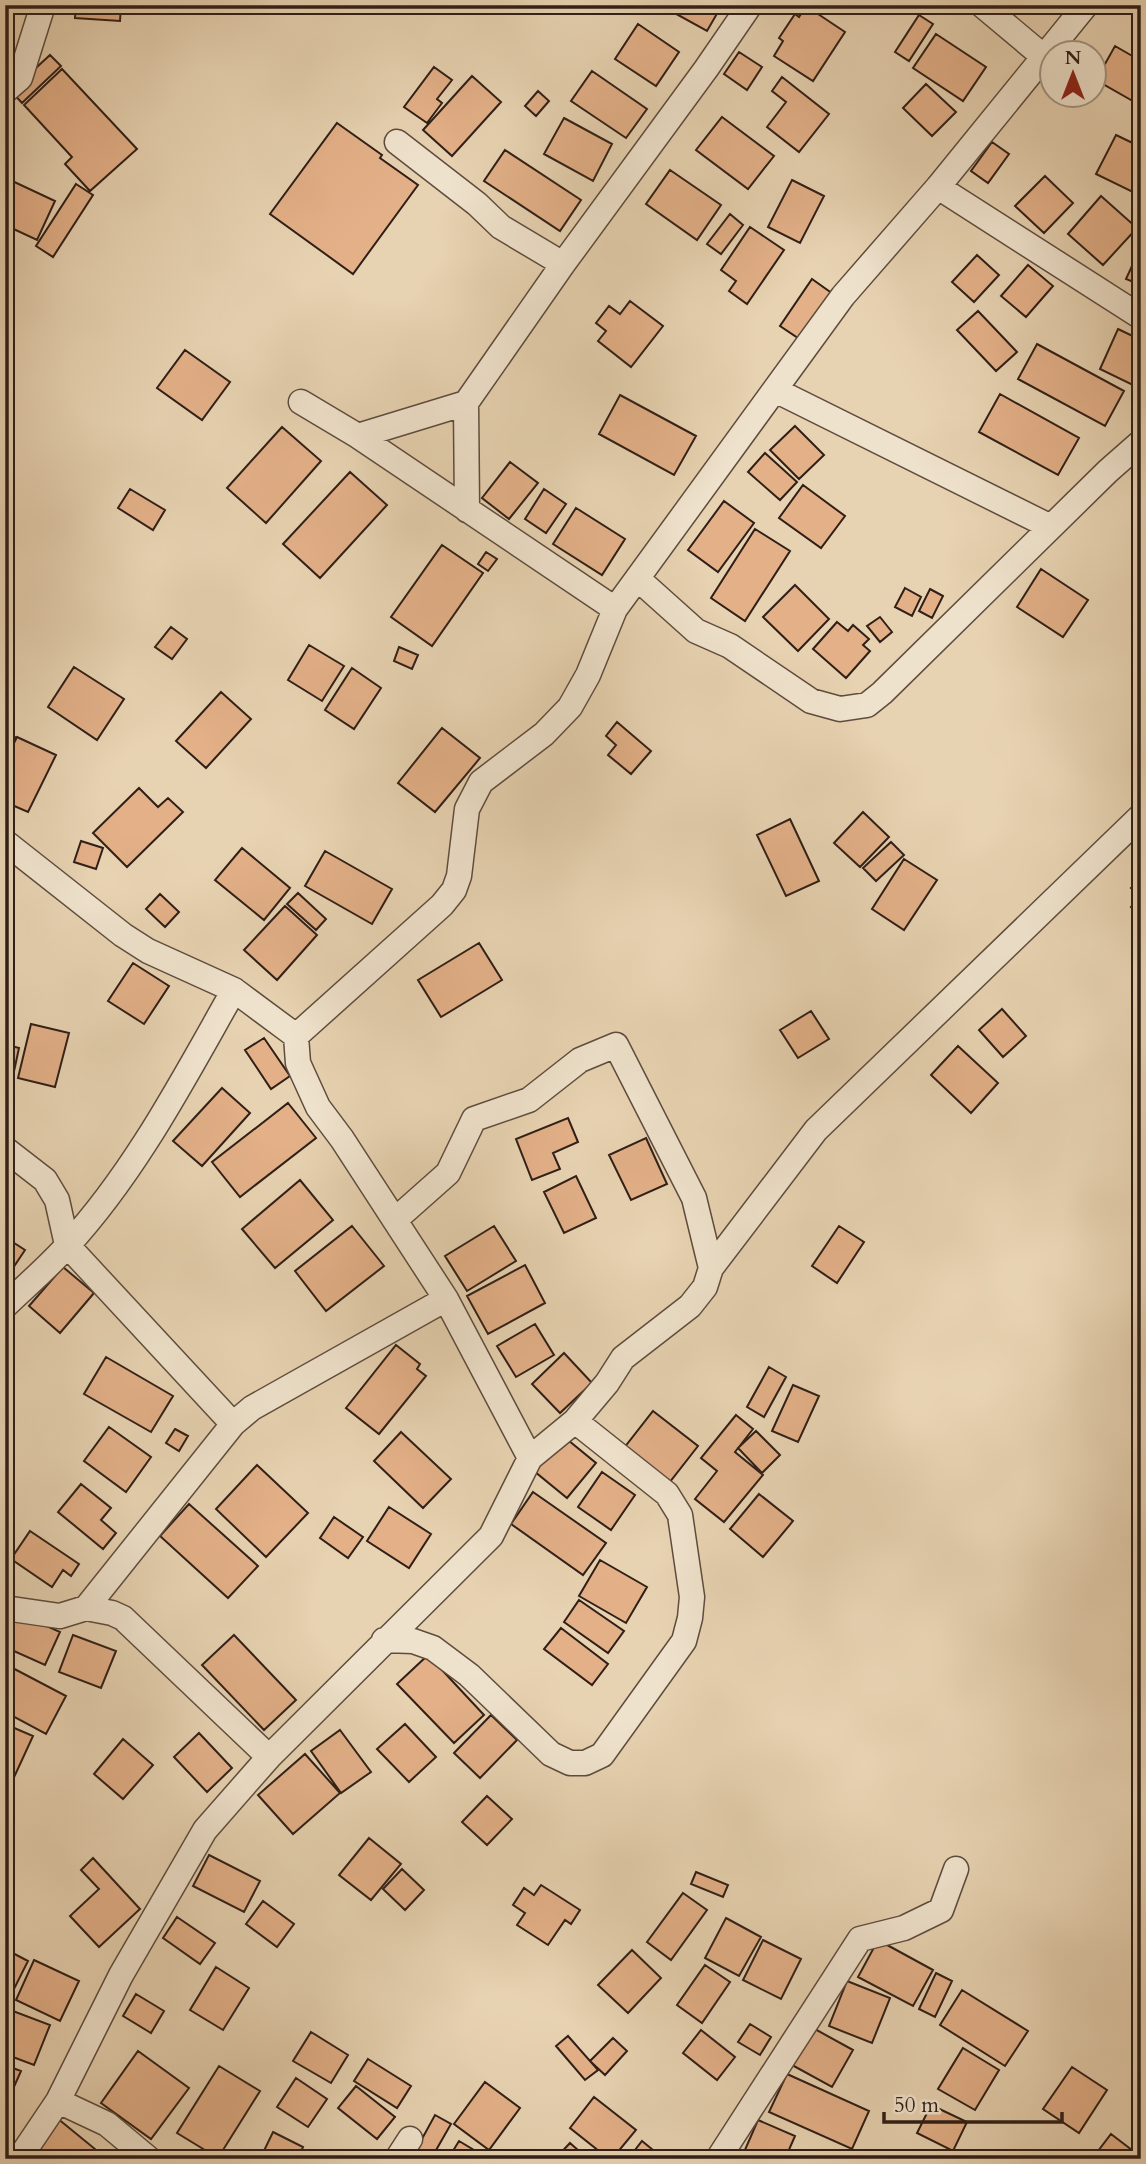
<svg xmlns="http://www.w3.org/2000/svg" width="1146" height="2164" font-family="Cardo,serif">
<rect width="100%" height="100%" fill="#e7d2b1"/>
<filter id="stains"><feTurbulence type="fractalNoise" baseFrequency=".00286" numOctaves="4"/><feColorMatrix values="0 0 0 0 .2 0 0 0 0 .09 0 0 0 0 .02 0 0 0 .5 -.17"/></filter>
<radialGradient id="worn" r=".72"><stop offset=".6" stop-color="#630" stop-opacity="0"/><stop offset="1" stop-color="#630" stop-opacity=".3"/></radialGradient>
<path fill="#e3b088" stroke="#301f17" stroke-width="2" d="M76,5H121L120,21L75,18Z
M660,5H722L707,31Z
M806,6L845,32L813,81L774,56L783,41L779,38L795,14L799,17Z
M919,15L933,24L909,61L895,52Z
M638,24L679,52L656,86L615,59Z
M936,34L986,67L963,101L913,68Z
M1115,46L1141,61V99L1138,104L1096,80Z
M739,52L762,67L747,90L724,74Z
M50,55L61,66L22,103L11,91Z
M434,67L452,80L437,99L442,103L427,123L404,107Z
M62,69L137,149L90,191L65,164L72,157L24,105Z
M592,71L647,109L626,138L571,101Z
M472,76L501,102L452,156L423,130Z
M782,77L829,114L799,152L767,127L786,102L772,91Z
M926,84L956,112L932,136L903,108Z
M538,91L549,101L536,116L525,106Z
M722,117L774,156L748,189L696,150Z
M564,118L612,144L593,181L544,154Z
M337,123L382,155L380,158L418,185L353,274L270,214Z
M1116,135L1141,147V196L1096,174Z
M992,142L1009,154L988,183L971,171Z
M505,150L581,200L560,231L484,181Z
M670,170L721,205L697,240L646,204Z
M1045,176L1073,203L1044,233L1015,206Z
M8,179L55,201L37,240L5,225V185Z
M792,180L824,196L800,243L768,227Z
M76,184L93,195L53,257L36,246Z
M1101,196L1137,228L1103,265L1068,234Z
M730,214L743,225L721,254L707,244Z
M750,227L784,250L747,304L729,291L736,281L721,270Z
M977,255L999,275L974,302L952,282Z
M1137,255L1141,256V285L1126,279Z
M1028,265L1053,286L1026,317L1001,296Z
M812,279L833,294L801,340L780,326Z
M630,301L663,326L631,367L598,341L606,331L596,323L609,306L620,314Z
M978,311L1017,352L996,371L957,330Z
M1118,329L1141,340V389L1100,369Z
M1037,344L1124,391L1105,426L1018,379Z
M185,350L230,382L202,420L157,388Z
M1000,394L1079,438L1058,475L979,432Z
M620,395L696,436L674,475L599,434Z
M795,426L824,455L799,479L770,450Z
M282,427L321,461L266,523L227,488Z
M765,453L797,482L780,500L748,472Z
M510,462L538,483L509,519L482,498Z
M350,472L387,505L320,578L283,544Z
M803,485L845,516L821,548L779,518Z
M130,489L165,510L153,530L118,508Z
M544,489L566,504L546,533L525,519Z
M724,501L754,523L718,572L688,550Z
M576,508L625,539L602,575L553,544Z
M755,529L790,551L745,621L711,598Z
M442,545L483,573L432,646L391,617Z
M486,552L497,559L488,571L478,564Z
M1041,569L1088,600L1063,637L1017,607Z
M795,585L829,619L798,651L763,617Z
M905,588L921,597L912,616L895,607Z
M930,589L943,596L932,618L919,611Z
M880,617L892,632L880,642L867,626Z
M837,622L848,631L853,625L869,639L863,645L870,651L846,678L813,649Z
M171,627L187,639L172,659L155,647Z
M309,645L344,666L322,701L288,680Z
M399,647L418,655L412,669L394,661Z
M74,667L124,699L97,740L48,707Z
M352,668L381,688L354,729L325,710Z
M221,692L251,719L206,768L176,741Z
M617,722L651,751L631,774L608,755L616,745L606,736Z
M442,728L480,758L435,812L398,783Z
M5,731L15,737L5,751Z
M17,737L56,755L28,812L5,802V761Z
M139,788L158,807L168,798L183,812L127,867L93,833Z
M863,812L889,837L860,867L834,843Z
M790,819L819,881L786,896L757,835Z
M81,841L103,848L96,869L74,862Z
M891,842L904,855L876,881L863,868Z
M242,848L290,888L264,920L215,880Z
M325,851L392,889L372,924L305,886Z
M904,859L937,880L904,930L872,909Z
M1141,879V897L1131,888Z
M298,893L326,919L316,930L287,904Z
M160,894L179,912L165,927L146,909Z
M1141,897V917L1131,907Z
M285,906L317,935L277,980L244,950Z
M479,943L502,980L441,1017L418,980Z
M133,963L169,986L144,1024L108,1001Z
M1002,1009L1026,1036L1003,1057L979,1030Z
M811,1011L829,1039L798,1058L780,1030Z
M31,1024L69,1033L55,1087L18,1078Z
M264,1038L290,1076L271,1089L245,1050Z
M7,1045L19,1048L13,1076L5,1074Z
M958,1046L998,1083L971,1113L931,1075Z
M5,1088L11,1089L7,1117H5Z
M222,1088L250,1113L202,1166L173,1141Z
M288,1103L316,1138L240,1197L212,1162Z
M568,1118L578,1142L553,1153L560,1169L532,1180L516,1139Z
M646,1138L667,1184L631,1200L609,1155Z
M576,1176L596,1218L564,1233L544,1192Z
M300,1180L333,1220L275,1268L242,1229Z
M352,1226L384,1266L326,1311L295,1271Z
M494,1226L516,1261L467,1291L445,1256Z
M839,1226L864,1242L837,1283L812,1266Z
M8,1239L25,1250L11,1271L5,1267V1242Z
M525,1265L545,1303L488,1334L467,1296Z
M63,1267L94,1293L60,1333L29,1306Z
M535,1324L554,1355L516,1377L497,1346Z
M396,1345L420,1364L417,1369L426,1376L379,1434L346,1408Z
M564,1353L592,1383L560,1413L532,1384Z
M106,1357L173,1396L151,1432L84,1394Z
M769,1367L786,1377L764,1417L747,1407Z
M793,1385L819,1396L798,1442L772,1431Z
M653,1411L698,1446L669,1483L624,1448Z
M736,1415L753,1429L735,1452L763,1475L724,1522L695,1499L717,1471L701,1458Z
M109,1427L151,1457L126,1492L84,1461Z
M175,1429L188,1436L179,1451L166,1443Z
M756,1431L780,1455L762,1473L738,1448Z
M401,1432L451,1479L423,1508L374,1461Z
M563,1436L596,1463L567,1498L534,1471Z
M257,1465L308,1513L266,1557L216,1509Z
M602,1472L635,1495L611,1530L578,1507Z
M81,1484L111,1508L101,1520L116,1533L103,1549L58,1512Z
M533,1492L606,1543L583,1575L511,1524Z
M759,1494L793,1521L763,1557L730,1529Z
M189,1504L258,1566L228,1598L160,1536Z
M389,1507L431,1534L409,1568L367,1541Z
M334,1517L363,1537L348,1558L320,1538Z
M30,1531L79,1564L71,1576L63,1570L52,1587L11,1559Z
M600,1560L647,1587L626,1623L579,1596Z
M579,1600L624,1631L608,1653L564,1622Z
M16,1612L60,1632L45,1665L5,1647V1636Z
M561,1628L608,1664L592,1685L544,1649Z
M73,1635L116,1651L101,1688L59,1672Z
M234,1635L296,1700L264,1730L202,1665Z
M428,1655L484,1715L454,1743L397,1684Z
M5,1664L66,1696L46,1734L5,1712Z
M491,1715L517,1740L480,1778L454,1753Z
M5,1724L33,1736L10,1786L5,1783Z
M405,1724L436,1757L409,1782L377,1749Z
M340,1730L371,1772L341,1793L311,1751Z
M199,1733L232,1768L207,1792L174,1757Z
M123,1739L153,1765L123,1799L94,1774Z
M305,1754L340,1793L293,1834L258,1795Z
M487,1796L512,1819L487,1845L462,1822Z
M369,1838L401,1864L371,1900L339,1875Z
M209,1855L260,1881L244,1912L193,1886Z
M93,1858L140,1909L99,1947L70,1916L99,1889L81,1870Z
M402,1869L424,1890L405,1910L383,1889Z
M696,1872L728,1885L723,1897L691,1884Z
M541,1885L580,1910L571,1924L565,1920L548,1945L517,1925L525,1913L513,1905L524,1888L534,1895Z
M683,1893L707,1910L671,1960L647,1942Z
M263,1901L294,1924L277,1947L246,1924Z
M177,1917L215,1943L200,1964L163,1938Z
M726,1918L761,1937L739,1976L705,1958Z
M763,1940L801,1959L781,1999L743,1980Z
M878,1940L933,1970L913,2006L858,1977Z
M5,1949L28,1961L9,1999L5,1997Z
M632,1950L661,1978L628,2013L598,1985Z
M34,1960L79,1981L60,2021L16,2000Z
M705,1965L730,1982L702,2023L677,2005Z
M216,1967L249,1988L223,2030L190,2010Z
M936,1973L952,1981L935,2017L919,2009Z
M847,1981L890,1998L872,2043L829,2026Z
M962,1990L1028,2031L1005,2066L940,2025Z
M136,1994L164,2011L151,2033L123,2016Z
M5,2008L50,2025L34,2065L5,2054Z
M750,2024L771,2037L760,2055L738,2042Z
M813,2028L853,2050L832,2087L792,2065Z
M701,2030L735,2057L717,2080L683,2053Z
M311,2032L348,2055L331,2083L293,2061Z
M568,2036L598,2070L585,2080L556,2046Z
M613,2038L627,2051L605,2075L590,2061Z
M963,2048L999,2070L975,2110L938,2089Z
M138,2051L189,2088L151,2139L101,2103Z
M368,2059L411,2086L397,2108L354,2081Z
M5,2065L21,2071L5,2107Z
M219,2066L260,2091L218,2158L177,2133Z
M1072,2067L1107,2090L1079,2133L1043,2109Z
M787,2074L869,2111L852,2149L769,2112Z
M296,2078L327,2099L308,2127L277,2107Z
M485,2082L520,2108L489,2150L454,2124Z
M356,2086L395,2117L377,2139L338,2108Z
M594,2097L636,2130L612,2159H609L570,2128Z
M931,2105L967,2122L953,2151L917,2133Z
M435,2115L451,2124L435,2152L447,2159H411Z
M57,2118L95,2149L86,2159H47L33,2147Z
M758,2120L795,2136L785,2159H741Z
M273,2132L303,2147L298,2159H260Z
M1111,2134L1141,2157V2159H1092Z
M459,2141L489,2159H448Z
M642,2141L664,2159H628Z
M570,2143L588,2159H555Z"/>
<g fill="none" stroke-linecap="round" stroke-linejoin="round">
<defs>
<path id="minor" d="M982,5L1044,57
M5,91L20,78L43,5
M397,142L477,204L501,227L563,264
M938,187L1141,317
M775,390L1051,527
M301,402L358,436L615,609
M358,436L466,403
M467,510L466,403L563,264L706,69L750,5
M638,579L696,631L730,646L811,701L840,709L867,705L882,693L1108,471L1141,442
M5,842L123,935L148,951L234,990L296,1036L298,1063L318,1107L342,1139L446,1299L530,1458
M296,1036L442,905L454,890L459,876L467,809L481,782L544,734L570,707L588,675L615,609L843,296L938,187L1086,5
M5,1149L45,1180L57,1200L67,1245L233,1424
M711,1268L816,1130L1141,816
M5,1306C26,1286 48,1267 67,1246C136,1171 184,1078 234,990
M5,1608L60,1616L86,1608L112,1613L123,1618L269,1757
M86,1608L233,1424L252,1408L446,1299
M384,1640L413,1641L433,1648L469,1675L551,1754L570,1763H585L602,1755L684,1641L690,1618L692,1597L680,1515L667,1494L575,1421
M58,2101L107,2124L149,2159
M19,2159L58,2101L121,1975L205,1830L269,1757L491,1536L530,1458L575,1421L607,1383L623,1358L690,1306L705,1287L711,1268L694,1198L616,1045L580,1060L529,1100L474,1119L448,1173L395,1220
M397,2159L410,2139
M718,2159L860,1939L904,1928L941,1910L956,1869"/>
</defs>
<use href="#minor" stroke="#5e4c3e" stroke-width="27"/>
<use href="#minor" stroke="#efe2cc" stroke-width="24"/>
</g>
<rect width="1146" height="2164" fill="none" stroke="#e7d2b1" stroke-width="28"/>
<rect x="7" y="7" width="1132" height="2150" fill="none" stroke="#301f17" stroke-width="3.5"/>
<rect x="14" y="14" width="1118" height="2136" fill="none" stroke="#301f17" stroke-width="2"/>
<g transform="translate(1073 74)"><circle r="33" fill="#efe2cc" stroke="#a39484" stroke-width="2"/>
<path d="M0-5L12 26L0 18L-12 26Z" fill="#8f2418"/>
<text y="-10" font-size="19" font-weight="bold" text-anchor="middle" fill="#301f17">N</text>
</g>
<path d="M884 2112v10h178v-10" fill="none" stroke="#301f17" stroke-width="3.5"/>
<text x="894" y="2112" font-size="21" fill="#301f17" stroke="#efe2cc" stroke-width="5" paint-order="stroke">50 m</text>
<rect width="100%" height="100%" filter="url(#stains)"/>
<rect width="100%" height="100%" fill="url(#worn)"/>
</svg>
